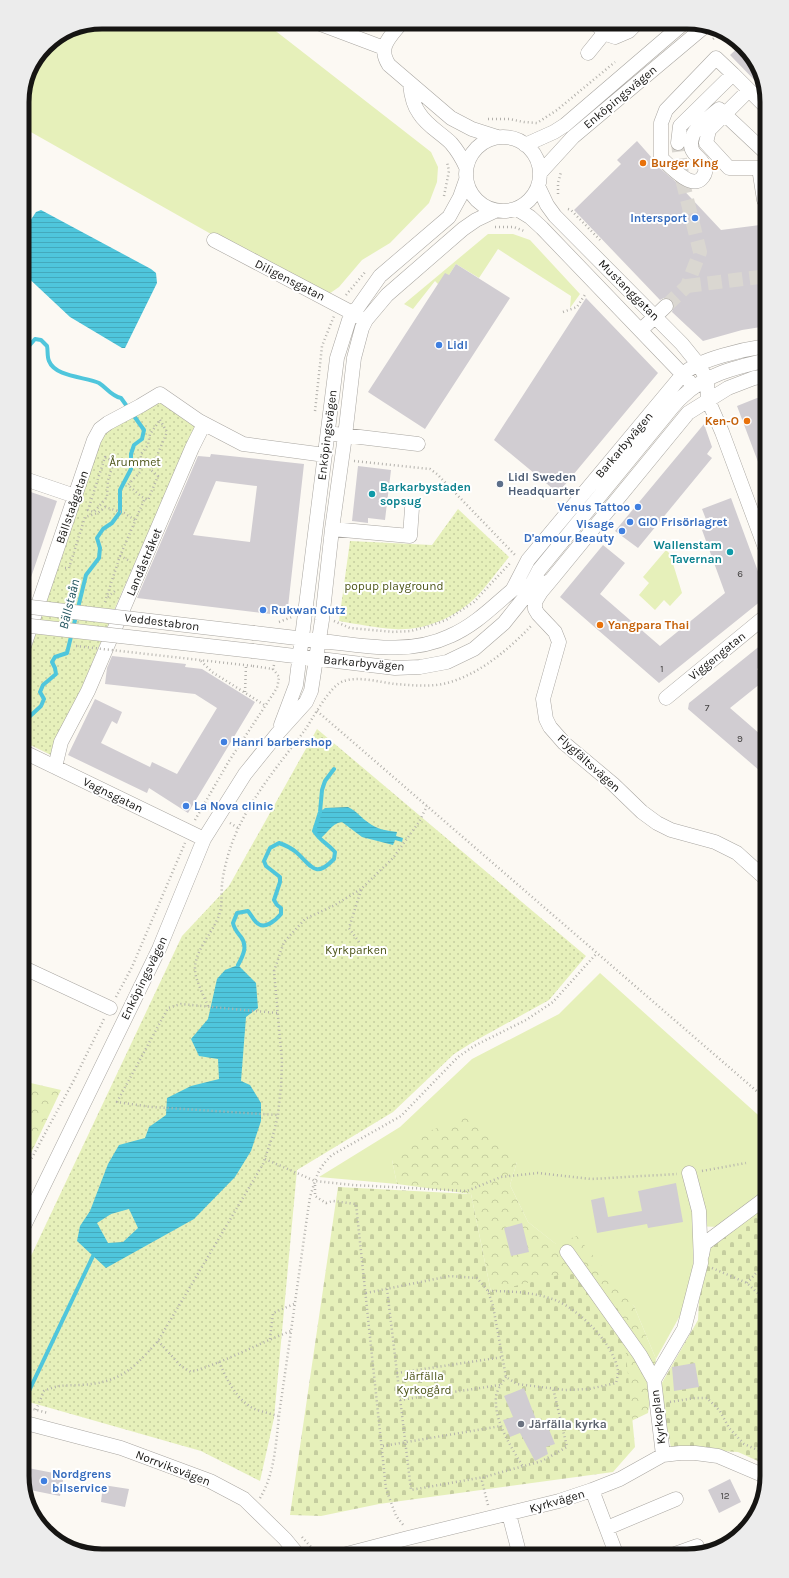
<svg xmlns="http://www.w3.org/2000/svg" width="789" height="1578" font-family="Karla,sans-serif">
<defs>
<pattern id="forest-crowns" width="20" height="18" patternUnits="userSpaceOnUse"><rect width="20" height="18" fill="#e6f0ba"/><path d="M2 6a3 3 0 1 1 6 0M12 15a3 3 0 1 1 6 0" fill="none" stroke="#c5cd9f"/></pattern>
<pattern id="cemetery-stones" width="16" height="16" patternUnits="userSpaceOnUse"><rect width="16" height="16" fill="#e6f0ba"/><path d="M2 7V4a2 2 0 0 1 4 0v3zM10 15v-3a2 2 0 0 1 4 0v3z" fill="#c5cd9f"/></pattern>
<pattern id="park-dots" width="8" height="8" patternUnits="userSpaceOnUse"><rect width="8" height="8" fill="#e6f0ba"/><path d="M2 2h.1M6 6h.1" fill="none" stroke="#c5cd9f" stroke-width="1.8" stroke-linecap="round"/></pattern>
<pattern id="water-rules" width="6" height="5" patternUnits="userSpaceOnUse"><rect width="6" height="5" fill="#4fc6dc"/><path d="M0 2.5h6" fill="none" stroke="#44a9bc"/></pattern>
</defs>
<rect width="100%" height="100%" fill="#fcf9f3"/>
<path fill="#e6f0ba" d="M102,22H268V25L431,152L438,167L437,182L429,203L390,243L362,260L339,287L326,296L211,234L22,127C22,89 24,60 59,37C63,34 67,30 72,28C80,24 93,24 102,22Z
M488,234H513L530,240L580,294L570,308L571,296L498,249L479,278L456,264L449,275L438,284L435,281L413,309L404,304Z
M666,550L670,554L682,593L670,606L664,600L655,610L639,595L649,583L643,577Z
M600,973L767,1123V1190L719,1227L694,1226L693,1267L682,1312L656,1359L634,1306L528,1222L510,1185L517,1162L392,1160L397,1184L319,1177L400,1127L472,1059L559,1014Z"/>
<path fill="url(#forest-crowns)" d="M22,1081L61,1090L22,1172Z
M471,1115L517,1162L510,1185L528,1222L556,1244L577,1236L634,1306L656,1359L648,1413L627,1423L491,1292L471,1194L397,1184L392,1160L427,1132Z"/>
<path fill="url(#cemetery-stones)" d="M338,1187L471,1194L491,1292L575,1271L625,1344L635,1447L613,1472L379,1504L321,1516L290,1515Z
M767,1199V1465L738,1452L671,1448L659,1388L698,1320L701,1263L708,1244Z"/>
<path fill="url(#park-dots)" d="M163,399L196,426L121,594L53,756L22,741V669L101,434Z
M458,509L509,557C497,571 486,588 473,600C452,619 423,631 394,629C376,628 357,624 339,621L350,541L432,545Z
M317,729L586,956L549,1000L473,1042L454,1054L393,1112L297,1170L274,1418L260,1481L201,1451L22,1400V1275L182,936L229,886Z"/>
<path fill="url(#water-rules)" fill-rule="evenodd" d="M41,210L151,269L156,273L157,283L125,348H122L70,317L22,272V233L36,212Z
M348,807C357,811 361,818 369,823C376,829 388,831 397,832L396,836L403,838L402,842L395,840L393,845L362,837L342,822C330,824 328,834 319,839L314,831L320,812L325,808Z
M238,965L256,983L258,1008L246,1017L241,1081L250,1085L261,1103V1121L251,1151L235,1177L194,1219L106,1268L77,1241L80,1226L90,1211L108,1164L119,1145L145,1138L149,1127L166,1115L167,1098L191,1086L219,1079L218,1059L199,1056L191,1039L208,1019L217,979L225,970ZM129,1209L138,1228L123,1242L108,1243L97,1223L111,1214Z"/>
<g fill="none" stroke-linecap="round" stroke-linejoin="round">
<path stroke="#4fc6dc" stroke-width="4" d="M22,347L29,346L35,339L41,340L47,346C48,350 47,357 49,361C55,377 86,377 99,383C107,388 111,396 121,398L144,430L142,439L134,445L131,454V469L120,490V512L112,523L103,529L97,538L100,548L99,558L86,575L67,653L55,657L52,662L55,668L56,674L43,685L40,692L44,699L41,706L28,718L29,728L28,732
M238,965C243,956 248,946 241,937C237,932 234,929 233,923L237,913L248,911C251,915 253,919 256,922C264,931 276,920 281,914V908L277,905L274,900L280,882V877L266,866L264,861L270,848L279,843C285,845 291,848 296,852C312,866 315,879 334,859L335,852C327,843 320,841 314,831L320,812L322,790L325,781L334,769
M22,1388L29,1391L93,1256"/>
</g>
<path fill="#d1cdd2" fill-rule="evenodd" d="M741,45L761,72L765,91L730,55Z
M637,141L652,158L655,164L676,182L721,230L767,224V326L742,330L703,341L672,312L674,304L672,300L664,298L660,300L574,210L621,164L617,160Z
M456,264L510,298L425,429L368,392L445,273L449,275Z
M586,298L658,373L558,493L494,440Z
M767,397V483H766L737,406L757,398Z
M704,424L712,447L707,454L712,458L638,548L615,531Z
M211,454L304,464L287,616L137,598L198,456L210,457ZM216,481L257,486L250,542L193,535Z
M358,466L391,470L385,520L368,518V523L352,521Z
M22,489L57,501L24,598L22,597Z
M731,498L767,596L659,683L560,597L603,545L625,563L600,594L660,646L725,593L702,530L709,527L702,509Z
M767,640V661L757,669L765,680L730,708L767,740V777L688,709L689,703Z
M112,656L186,664L185,667L202,669L255,702L188,813L149,788L147,793L68,755L95,699L122,712L117,724L112,721L101,743L150,767L152,762L177,774L217,708L195,694L105,684L107,668Z
M676,1183L683,1222L648,1228L647,1224L597,1233L591,1200L604,1197L608,1217L642,1211L638,1191Z
M522,1223L529,1252L511,1256L504,1228Z
M695,1363L699,1387L674,1391L672,1367Z
M524,1388L540,1430L548,1427L555,1444L546,1447L548,1454L535,1461L520,1433L510,1437L503,1420L513,1417L504,1396Z
M28,1468L64,1475L60,1496L25,1489Z
M730,1479L741,1502L719,1513L708,1490Z
M103,1485L129,1489L125,1507L101,1502Z"/>
<g fill="none" stroke-linecap="round" stroke-linejoin="round">
<path stroke="#dad7d1" stroke-width="14" stroke-dasharray="14 7" stroke-linecap="butt" d="M687,286L767,276
M666,306L687,286L700,252L683,183L678,143"/>
<defs>
<path id="minor" d="M315,22L384,48
M402,22C390,37 377,47 389,65L451,118L472,129L497,137
M593,22L609,35L615,37L629,31L638,22
M588,53L605,32
M733,74L716,58L666,110L661,123V158C669,165 690,189 701,179C704,176 706,172 705,168C703,156 685,155 693,135C695,128 712,115 719,109L767,154
M410,84C411,94 413,105 419,113C427,126 441,133 451,143C457,150 462,158 466,167
M749,90L709,130L706,143L729,168H759
M466 174a37 37 0 1 1 74 0a37 37 0 1 1-74 0Z
M678,143L680,126L733,74L767,108
M525,145L554,132L565,125L685,22
M767,167L759,168L764,200H767
M541,172L573,137L704,27
M538,186L547,205L555,216L682,344L699,365L707,380L708,400L722,432L767,553
M517,209L530,217L542,228L689,381
M214,240L360,317
M641,330L666,306
M335,434L418,444
M22,478L75,496
M332,529L410,536L412,508
M551,580L541,592L535,602V609L538,614L555,632L559,642L543,699L546,719L550,727L564,743L613,784L642,812L657,823L671,830L715,842L737,853L767,880
M544,584L551,580L688,413L728,388L754,378L767,376
M513,589L528,560L683,374C699,359 745,349 767,346
M254,633C280,636 305,639 330,642C371,647 412,654 450,636C478,624 498,601 521,583
M253,651L395,668L420,667L447,662L474,649L504,623L524,598L539,570L666,415C671,409 676,402 682,397C705,374 737,367 767,360
M22,652L94,440L100,429L108,423L140,406L160,394L199,421L243,444L325,455
M666,698L767,615
M281,725L296,685L337,358L349,320L380,276L449,217L460,197L466,180
M22,751L204,839
M55,767L61,742L88,691L192,448L204,424
M22,967L110,1008
M22,1230L159,949L204,839L245,774L278,733L306,702L311,691L322,620L332,529L345,436L354,358L362,328L366,320L387,295L463,229L476,220L495,211
M567,1252L640,1355L654,1380L663,1455
M702,1255L704,1244L767,1197
M654,1380L684,1329L701,1263L699,1211L689,1173
M22,1422L121,1448L210,1481L244,1499L285,1539L299,1556
M592,1490L617,1556
M509,1514L520,1556
M607,1528L676,1499
M339,1556L408,1538L559,1501L592,1490L620,1479L663,1455L680,1453H695L718,1456L767,1477
M669,1556L697,1546"/>
</defs>
<use href="#minor" stroke="#a9a6a1" stroke-width="15"/>
<path stroke="#b3b1ac" stroke-width="2.5" stroke-dasharray="1 3" stroke-linecap="butt" d="M713,39L720,33
M488,119H509L524,122L537,123L557,110L615,62
M558,194V183L561,172
M444,196L449,171L447,162
M568,209L571,210L600,240
M762,212L763,223
M495,227H514L524,231
M346,295L366,271
M563,312L577,307L586,293
M315,411L322,346L334,316
M160,420L167,432L151,470L158,476L148,500L142,497L128,485L140,472L141,454L148,445L150,434Z
M105,457L114,462L108,480L107,497L94,512L88,510Z
M354,461L430,469L437,474L516,556
M120,556L130,561
M65,568H69L85,517L98,513L105,507L124,513L135,520
M108,597L116,590
M105,602L120,556L145,498
M334,621L350,628L394,632L411,631L429,626L446,620L474,602L511,562
M279,622L292,617
M201,661L212,672L266,706
M274,665L273,669L280,678
M253,666L273,669
M245,692L246,666
M317,711L767,1100
M767,718C761,712 760,704 767,698
M195,820L229,761L277,688L279,678
M230,823L238,828
M359,942L349,928L361,890
M116,997L132,967L185,843
M208,1006C204,996 195,980 195,969C195,951 210,936 217,920C223,908 221,897 222,884C223,874 227,857 231,846C246,803 278,766 305,730C313,718 331,684 344,681C359,676 379,682 395,684C411,685 427,687 443,684C478,676 508,650 532,625
M277,1013L181,1004L168,1008L117,1102L151,1107L278,1115
M265,1159L315,1181L353,1185L467,1191L501,1177L538,1173L591,1179L677,1174
M702,1171L746,1163
M22,1176L74,1080L104,1019
M315,1185V1196L326,1203L333,1201L356,1204L386,1489L396,1516L404,1526
M712,1268L747,1283L767,1302
M747,1283L767,1261
M387,1289L411,1490L484,1477
M366,1293L450,1276L477,1278L488,1291L493,1306L506,1377L517,1384L565,1390L589,1389L616,1383C617,1379 618,1375 618,1371C614,1344 580,1310 555,1300C534,1292 510,1291 488,1291
M270,1339L273,1313L294,1304
M158,1341L181,1366L191,1372C225,1362 257,1344 291,1331
M219,1362C227,1380 238,1403 257,1410C264,1412 271,1414 278,1416
M397,1373L503,1357
M506,1377C502,1383 497,1389 496,1397C494,1422 511,1446 523,1467
M400,1400L500,1385
M670,1402L695,1398H707L720,1411L729,1428L744,1444L760,1451L767,1452
M22,1406L48,1413
M36,1410L44,1391C60,1384 64,1386 80,1385C120,1383 133,1369 158,1341L263,1164L274,1132L278,1115L281,1086L282,1061L274,971L284,942L305,919L335,905L361,889L393,858L419,822L427,806
M383,1446L501,1426
M260,1498C277,1471 276,1432 281,1401C291,1333 300,1265 310,1197C316,1178 317,1169 332,1155L401,1116L458,1057L474,1046L526,1020L553,1002L597,953
M488,1505L482,1481L484,1477L542,1461L567,1447L553,1388
M302,1537L319,1556"/>
<use href="#minor" stroke="#fff" stroke-width="14"/>
<defs>
<path id="minor-bridge" d="M22,606L254,633
M22,625L253,651"/>
</defs>
<use href="#minor-bridge" stroke="#a9a6a1" stroke-width="15" stroke-linecap="butt"/>
<path stroke="#b3b1ac" stroke-width="2.5" stroke-dasharray="1 3" stroke-linecap="butt" d="M76,646L253,666"/>
<use href="#minor-bridge" stroke="#fff" stroke-width="14"/>
</g>
<g fill="#e8710a" stroke="#fff" stroke-width="1.5">
<circle cx="643" cy="163" r="4"/>
<circle cx="747" cy="421" r="4"/>
<circle cx="600" cy="625" r="4"/>
</g>
<g fill="#3f7fe0" stroke="#fff" stroke-width="1.5">
<circle cx="695" cy="218" r="4"/>
<circle cx="439" cy="345" r="4"/>
<circle cx="638" cy="507" r="4"/>
<circle cx="630" cy="522" r="4"/>
<circle cx="622" cy="531" r="4"/>
<circle cx="263" cy="610" r="4"/>
<circle cx="224" cy="742" r="4"/>
<circle cx="186" cy="806" r="4"/>
<circle cx="44" cy="1481" r="4"/>
</g>
<circle fill="#5c6f8a" stroke="#fff" stroke-width="1.5" cx="500" cy="484" r="4"/>
<g fill="#0f9aa8" stroke="#fff" stroke-width="1.5">
<circle cx="372" cy="494" r="4"/>
<circle cx="730" cy="552" r="4"/>
</g>
<circle fill="#6b7280" stroke="#fff" stroke-width="1.5" cx="521" cy="1424" r="4"/>
<g text-anchor="middle" dominant-baseline="central" stroke-width="4" stroke-linejoin="round" paint-order="stroke">
<g font-size="10" fill="#454343">
<text x="740" y="574">6</text>
<text x="662" y="669">1</text>
<text x="707" y="708">7</text>
<text x="740" y="739">9</text>
<text x="725" y="1496">12</text>
</g>
<g font-size="12" fill="#161513" stroke="#fff">
<text transform="translate(620 97) rotate(-40)">Enköpingsvägen</text>
<text transform="translate(290 280) rotate(27)">Diligensgatan</text>
<text transform="translate(629 290) rotate(45)">Mustanggatan</text>
<text transform="translate(327 435) rotate(-83)">Enköpingsvägen</text>
<text transform="translate(624 445) rotate(-50)">Barkarbyvägen</text>
<text transform="translate(72 507) rotate(-71)">Bällstaågatan</text>
<text transform="translate(144 562) rotate(-67)">Landåstråket</text>
<text transform="translate(162 622) rotate(7)">Veddestabron</text>
<text transform="translate(717 656) rotate(-39)">Viggengatan</text>
<text transform="translate(364 663) rotate(5)">Barkarbyvägen</text>
<text transform="translate(589 763) rotate(42)">Flygfältsvägen</text>
<text transform="translate(113 795) rotate(26)">Vagnsgatan</text>
<text transform="translate(144 978) rotate(-64)">Enköpingsvägen</text>
<text transform="translate(658 1417) rotate(-97)">Kyrkoplan</text>
<text transform="translate(173 1468) rotate(21)">Norrviksvägen</text>
<text transform="translate(557 1501) rotate(-16)">Kyrkvägen</text>
</g>
<g font-size="12" font-weight="bold" fill="#c56008" stroke="#fff" text-anchor="start">
<text x="651" y="163">Burger King</text>
<text x="739" y="421" text-anchor="end">Ken-O</text>
<text x="608" y="625">Yangpara Thai</text>
</g>
<g font-size="12" font-weight="bold" fill="#366cbe" stroke="#fff" text-anchor="start">
<text x="687" y="218" text-anchor="end">Intersport</text>
<text x="447" y="345">Lidl</text>
<text x="630" y="507" text-anchor="end">Venus Tattoo</text>
<text x="638" y="522">GIO Frisörlagret</text>
<text x="614" y="524" text-anchor="end">Visage<tspan x="614" dy="14">D'amour Beauty</tspan></text>
<text x="271" y="610">Rukwan Cutz</text>
<text x="232" y="742">Hanri barbershop</text>
<text x="194" y="806">La Nova clinic</text>
<text x="52" y="1474">Nordgrens<tspan x="52" dy="14">bilservice</tspan></text>
</g>
<g font-size="12" fill="#4e561a" stroke="#fff">
<text x="135" y="462">Årummet</text>
<text x="394" y="586">popup playground</text>
<text x="356" y="950">Kyrkparken</text>
<text x="424" y="1376">Järfälla<tspan x="424" dy="14">Kyrkogård</tspan></text>
</g>
<g font-size="12" font-weight="bold" fill="#4e5e75" stroke="#fff" text-anchor="start">
<text x="508" y="477">Lidl Sweden<tspan x="508" dy="14">Headquarter</tspan></text>
</g>
<g font-size="12" font-weight="bold" fill="#0d838f" stroke="#fff" text-anchor="start">
<text x="380" y="487">Barkarbystaden<tspan x="380" dy="14">sopsug</tspan></text>
<text x="722" y="545" text-anchor="end">Wallenstam<tspan x="722" dy="14">Tavernan</tspan></text>
</g>
<g font-size="12" font-weight="bold" fill="#5b616d" stroke="#fff" text-anchor="start">
<text x="529" y="1424">Järfälla kyrka</text>
</g>
<g font-size="13" font-style="italic" fill="#22545e" stroke="#fff">
<text transform="translate(69 604) rotate(-76)">Bällstaån</text>
</g>
</g>
<path d="M0 0H789V1578H0ZM102 29H687A73 73 0 0 1 760 102V1476A73 73 0 0 1 687 1549H102A73 73 0 0 1 29 1476V102A73 73 0 0 1 102 29Z" fill="#ececec" fill-rule="evenodd"/>
<path fill="none" stroke="#161513" stroke-width="5" d="M102 29H687A73 73 0 0 1 760 102V1476A73 73 0 0 1 687 1549H102A73 73 0 0 1 29 1476V102A73 73 0 0 1 102 29Z"/>
</svg>
